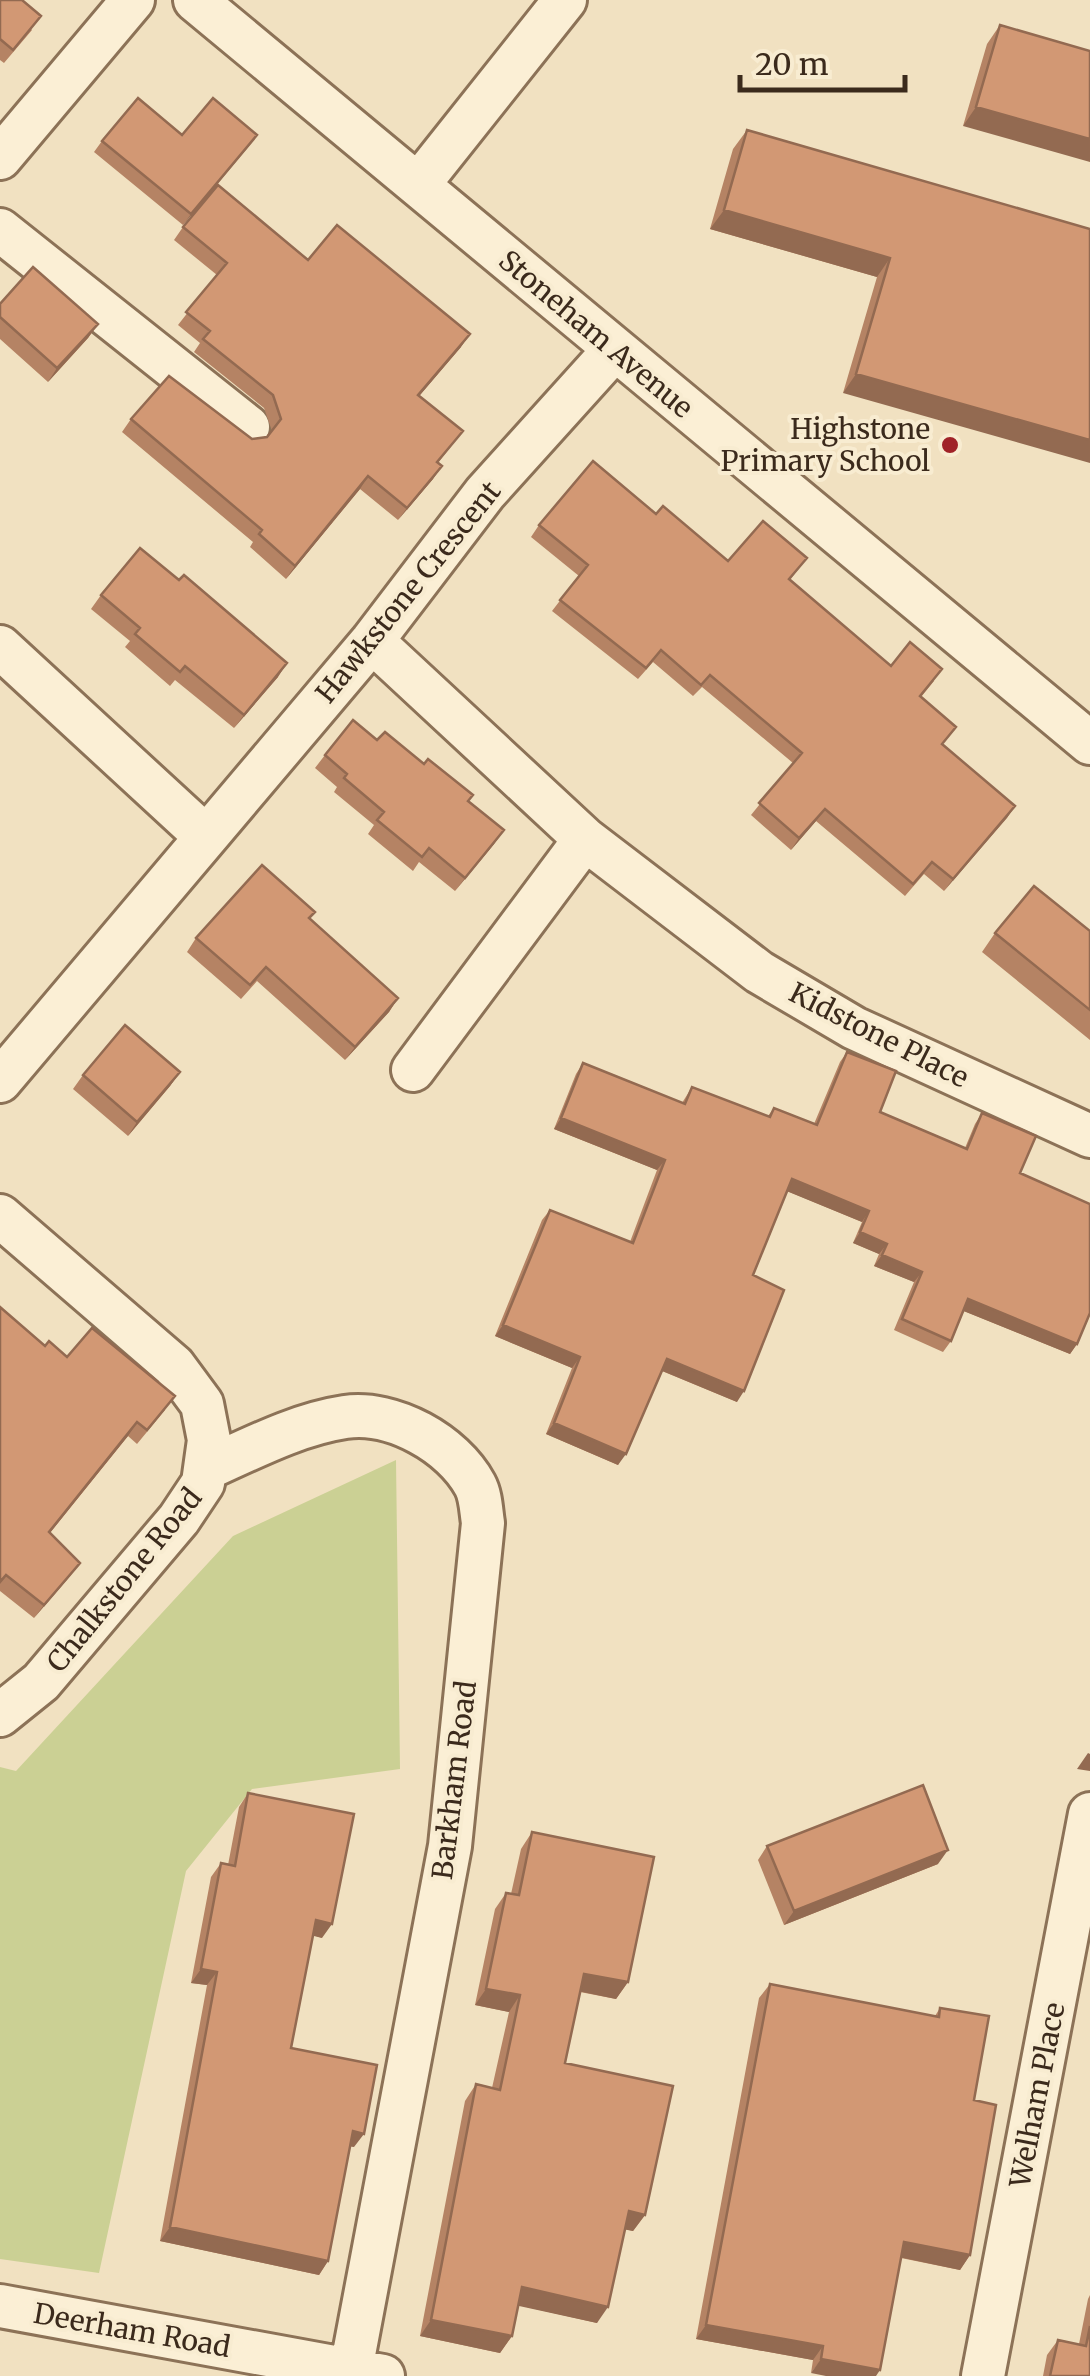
<svg xmlns="http://www.w3.org/2000/svg" width="1090" height="2376" font-family="Merriweather,serif">
<rect width="100%" height="100%" fill="#f1e1c1"/>
<path fill="#cbd094" d="M396,1460L400,1769L252,1789L186,1871L99,2273L0,2259V1767L16,1771L233,1536Z"/>
<g fill="none" stroke-linecap="round" stroke-linejoin="round">
<defs>
<path id="street" d="M195,0L1090,743
M0,158L133,0
M418,185L565,0
M0,230L248,427
M372,641L585,839L759,972L854,1028L1090,1136
M0,647L204,835
M413,1070L585,839
M0,1081L372,641L485,493L614,350
M0,1216L174,1366L202,1404L209,1440L203,1483L179,1519L41,1682L0,1715
M208,1468C252,1448 298,1424 345,1417C393,1410 453,1444 475,1485C481,1496 481,1511 483,1523L450,1846L351,2370
M0,2306L383,2376
M983,2376L1090,1814"/>
</defs>
<use href="#street" stroke="#8c7257" stroke-width="48"/>
<use href="#street" stroke="#fbefd5" stroke-width="42"/>
</g>
<path fill="#b58364" d="M0,0L32,30L4,63L0,60Z
M1000,25L1090,51L963,126L987,44Z
M747,130L1090,229L843,393L877,277L710,229L733,149Z
M182,135H257L183,225L94,152L102,141Z
M183,227L308,260L461,347L419,396L463,431L438,463L433,479L398,520L360,489L286,579L250,547L253,542L122,432L131,419L252,439L267,437L272,431L264,408L194,352L200,343L178,325L217,275L174,240Z
M0,304L98,324L88,338L48,382L0,339Z
M656,514L728,561L807,558L790,580L891,666L934,681L921,697L942,745L1015,806L944,891L924,874L905,896L816,821L791,850L751,815L793,763L702,687L693,696L653,662L638,679L552,611L579,576L531,537L539,525Z
M101,595L278,677L234,728L175,680L170,686L125,647L130,641L91,609Z
M377,740L424,764L473,795L469,801L494,844L455,891L419,862L413,871L368,834L374,825L334,792L337,787L315,768L325,755Z
M310,919L398,998L389,1012L345,1060L257,981L241,999L187,952L196,938Z
M1090,931V1040L982,952L995,933Z
M847,1052L880,1112L965,1148L975,1124L982,1113L1020,1173L1077,1344L1070,1354L964,1311L951,1341L943,1352L894,1330L914,1282L874,1266L879,1254L853,1243L862,1222L787,1191L753,1275L737,1402L662,1371L618,1465L546,1434L572,1368L495,1336L542,1220L550,1210L630,1242L657,1170L554,1129L576,1074L583,1063L682,1103L692,1087L768,1116L774,1108L814,1124L840,1062Z
M180,1072L170,1086L128,1136L73,1089L83,1075Z
M0,1307L45,1346L165,1410L137,1444L128,1436L50,1533L70,1576L34,1618L0,1591Z
M248,1793L322,1938L313,1935L291,2048L354,2147L350,2146L328,2261L319,2275L160,2241L207,1985L191,1983L211,1877L221,1863L228,1865L239,1807Z
M532,1832L628,1982L616,1999L580,1992L565,2063L645,2215L633,2231L625,2229L597,2323L518,2305L512,2336L500,2353L420,2336L465,2101L476,2084L492,2088L509,2012L475,2005L495,1909L506,1893L511,1894L521,1849Z
M767,1846L938,1864L784,1925L758,1860Z
M770,1984L935,2016L940,2008L974,2100L970,2255L960,2270L901,2258L811,2373L813,2360L696,2339L759,1998Z
M1090,2295V2376H1043L1047,2355L1058,2340L1079,2344L1088,2299Z"/>
<path fill="#936a51" d="M976,107L1090,139V162L963,126Z
M257,135L249,146L183,225L191,214Z
M724,210L890,258L877,277L710,229Z
M98,324L88,338L48,382L57,368Z
M470,334L461,347L409,408L418,395Z
M856,374L1090,440V463L843,393Z
M442,466L433,479L398,520L407,508Z
M368,476L360,489L286,579L295,566Z
M287,663L278,677L234,728L244,715Z
M1015,806L1007,818L944,891L953,879Z
M825,809L816,821L791,850L799,838Z
M504,830L494,844L455,891L465,878Z
M398,998L389,1012L345,1060L355,1047Z
M180,1072L170,1086L128,1136L137,1122Z
M561,1118L665,1160L657,1170L554,1129Z
M792,1179L869,1211L862,1222L784,1190Z
M860,1232L887,1244L879,1254L853,1243Z
M882,1255L922,1272L914,1282L874,1266Z
M968,1299L1077,1344L1070,1354L961,1310Z
M503,1325L580,1357L572,1368L495,1336Z
M667,1359L744,1391L737,1402L660,1370Z
M137,1422L128,1436L39,1546L49,1532Z
M554,1423L626,1454L618,1465L546,1434Z
M80,1563L70,1576L34,1618L44,1605Z
M1088,1753L1090,1754V1771L1077,1769Z
M948,1850L938,1864L784,1925L794,1911Z
M316,1920L332,1924L322,1938L306,1934Z
M201,1969L217,1972L207,1985L191,1983Z
M584,1974L628,1982L616,1999L573,1990Z
M486,1989L520,1995L509,2012L475,2005Z
M353,2131L364,2134L354,2147L343,2145Z
M629,2211L645,2215L633,2231L617,2228Z
M170,2227L328,2261L319,2275L160,2241Z
M904,2242L970,2255L960,2270L894,2256Z
M522,2287L608,2307L597,2323L510,2304Z
M431,2320L512,2336L500,2353L420,2336Z
M706,2325L823,2346L813,2360L696,2339Z
M821,2359L880,2370L876,2376H826L811,2373Z"/>
<path fill="#d29874" stroke="#936a51" stroke-width="2.5" d="M0,0H22L41,16L13,50L0,39Z
M1000,25L1090,51V139L976,107Z
M138,98L182,135L213,98L257,135L191,214L102,141Z
M747,130L1090,229V440L856,374L890,258L724,210Z
M218,185L308,260L337,225L470,334L418,395L463,431L437,462L442,466L407,508L368,476L295,566L259,534L262,530L131,419L169,376L252,439L267,437L281,419L273,395L203,339L210,331L186,312L227,263L183,227Z
M33,267L98,324L57,368L0,317V304Z
M593,461L656,514L663,506L728,561L763,521L807,558L789,579L891,666L910,642L942,669L920,696L956,727L942,744L1015,806L953,879L932,862L913,884L825,809L799,838L759,803L802,753L710,675L701,685L661,650L646,668L560,600L588,565L539,525Z
M140,548L179,580L184,575L287,663L244,715L185,666L180,672L135,634L140,628L101,595Z
M353,720L377,740L385,732L424,764L428,759L473,795L468,801L504,830L465,878L429,848L422,857L377,820L384,812L344,778L347,774L325,755Z
M262,865L315,912L309,918L398,998L355,1047L266,967L250,985L196,938Z
M1034,886L1090,931V1010L995,933Z
M125,1025L180,1072L137,1122L83,1075Z
M847,1052L896,1071L880,1112L967,1149L982,1113L1036,1136L1020,1173L1090,1204V1313L1077,1344L968,1299L951,1341L902,1319L922,1272L882,1255L887,1244L860,1232L869,1211L792,1179L753,1275L784,1290L744,1391L667,1359L626,1454L554,1423L580,1357L503,1325L550,1210L633,1243L665,1160L561,1118L583,1063L685,1104L692,1087L770,1117L774,1108L817,1125Z
M0,1307L45,1346L49,1341L67,1357L92,1328L175,1396L147,1430L137,1422L49,1532L80,1563L44,1605L6,1575L0,1582Z
M923,1785L948,1850L794,1911L767,1846Z
M248,1793L354,1814L332,1924L316,1920L291,2048L377,2065L364,2134L353,2131L328,2261L170,2227L217,1972L201,1969L221,1863L235,1866Z
M532,1832L654,1857L628,1982L584,1974L565,2063L673,2086L645,2215L629,2211L608,2307L522,2287L512,2336L431,2320L476,2084L500,2090L520,1995L486,1989L506,1893L519,1895Z
M770,1984L939,2017L940,2008L989,2016L974,2100L996,2105L970,2255L904,2242L880,2370L821,2359L823,2346L706,2325Z
M1090,2326V2376H1050L1058,2340L1086,2346Z"/>
<circle fill="#a02227" stroke="#f8ecd1" stroke-width="4" cx="950" cy="445" r="10"/>
<g text-anchor="middle" dominant-baseline="central" stroke-width="8" stroke-linejoin="round" paint-order="stroke">
<g font-size="28" fill="#3b2a1c" stroke="#f8ecd1">
<text transform="translate(596 334) rotate(40)">Stoneham Avenue</text>
<text transform="translate(408 592) rotate(-51)">Hawkstone Crescent</text>
<text transform="translate(879 1035) rotate(27)">Kidstone Place</text>
<text transform="translate(124 1580) rotate(-51)">Chalkstone Road</text>
<text transform="translate(454 1780) rotate(-83)">Barkham Road</text>
<text transform="translate(1037 2095) rotate(-79)">Welham Place</text>
<text transform="translate(132 2330) rotate(10)">Deerham Road</text>
</g>
<g font-size="28" fill="#3b2a1c" stroke="#f8ecd1" text-anchor="end">
<text x="930" y="429">Highstone<tspan x="930" dy="32">Primary School</tspan></text>
</g>
</g>
<path d="M740 75v15h165v-15" fill="none" stroke="#3b2a1c" stroke-width="5"/>
<text x="755" y="75" font-size="30" fill="#3b2a1c" stroke="#f8ecd1" stroke-width="8" paint-order="stroke">20 m</text>
</svg>
